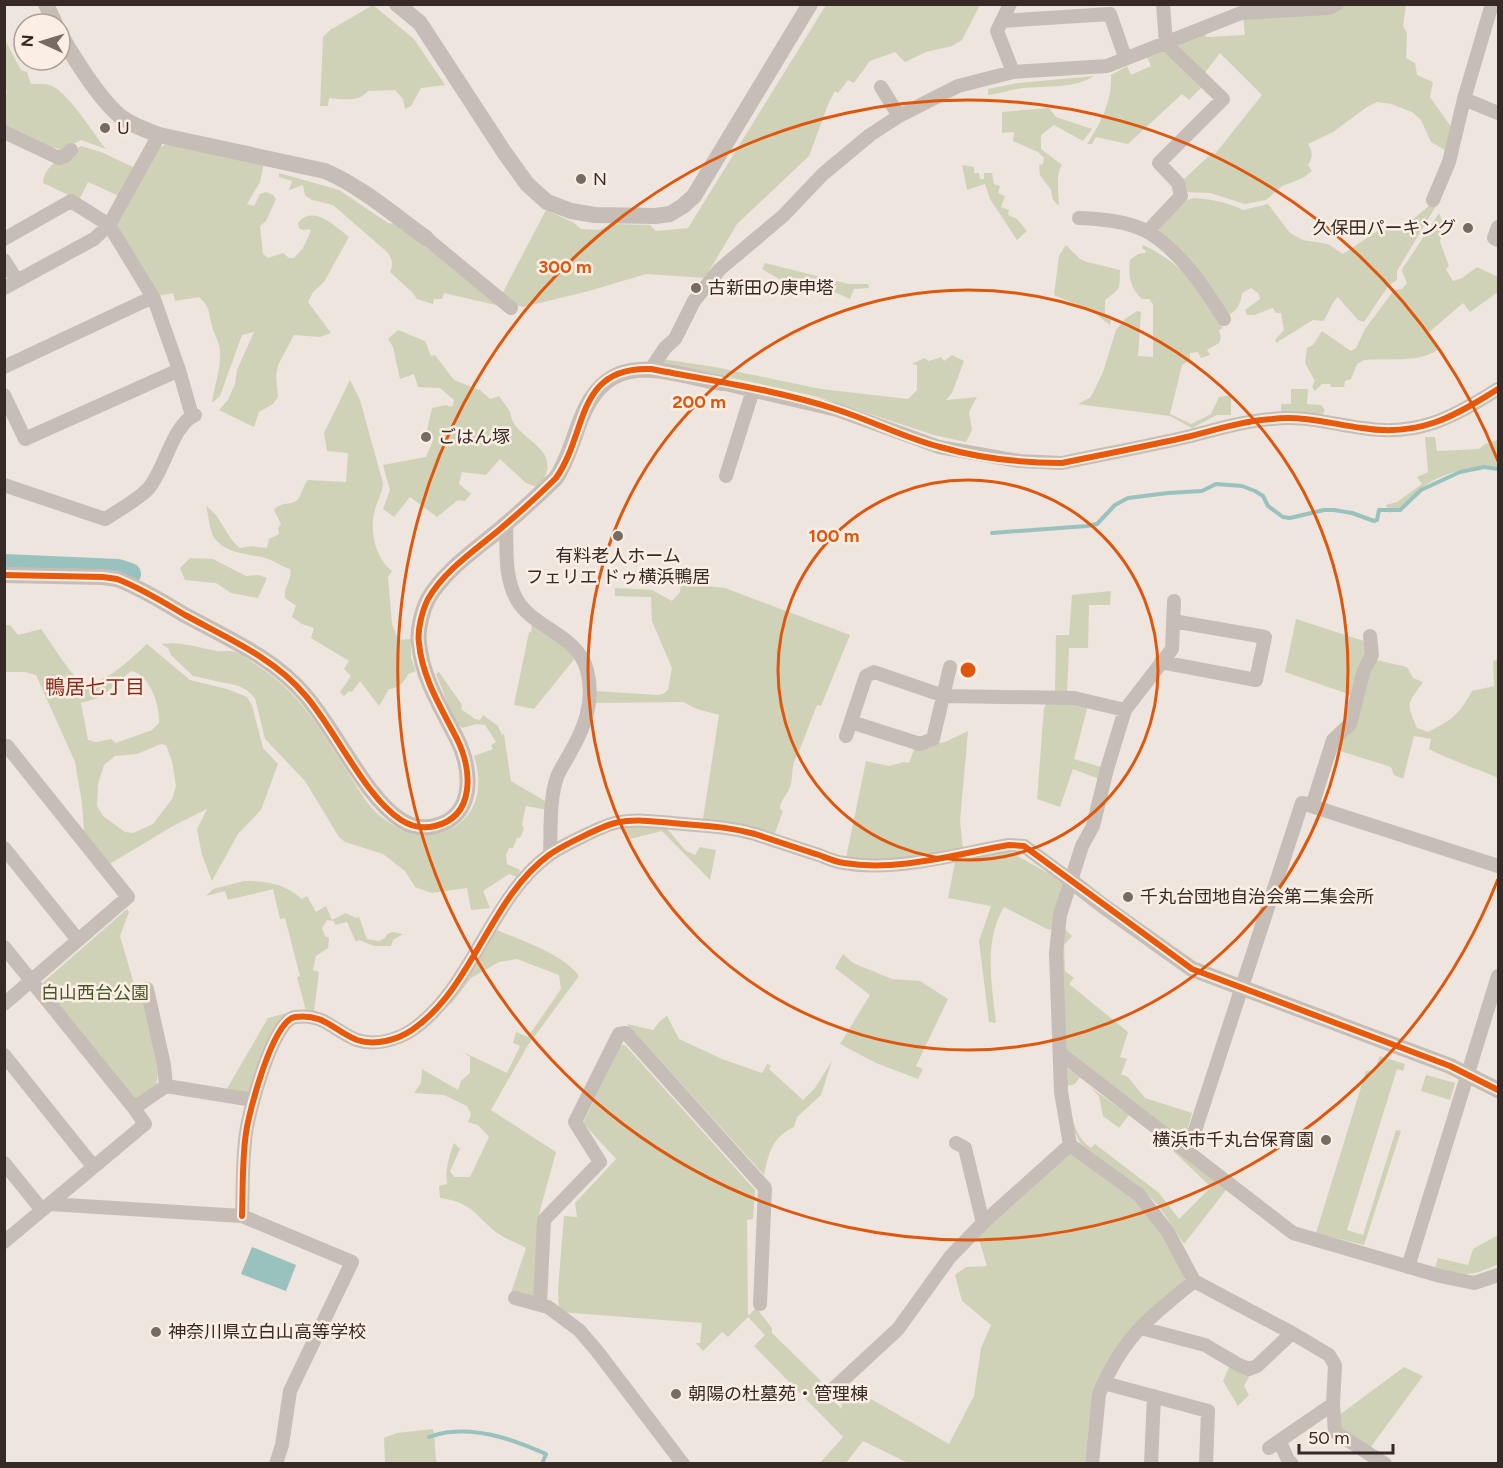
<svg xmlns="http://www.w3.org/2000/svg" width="1503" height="1468" font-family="Figtree,'Noto Sans JP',sans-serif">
<rect width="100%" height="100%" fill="#ede5de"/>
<path fill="#d0d2b7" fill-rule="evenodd" d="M373,5L414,39L445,85L421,88L411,106L405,109L403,99L395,90L368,91C358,103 342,99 329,98L328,106H320L323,37L330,30Z
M826,5H980L962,40L952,46L926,52L905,62L895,52L870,61L854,83L848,80L838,93L835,91L829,102L809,156L737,224L705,278L646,274L589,291L523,307L512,304L502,294L546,210L574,223L581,229L599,230L612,224L650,225L656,231L688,228Z
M1298,5H1406L1403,26L1407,33L1406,58L1415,63L1417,75L1433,82L1430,97L1454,131L1445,150L1431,142L1421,120L1412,112L1391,104L1377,102L1367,107L1333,132L1308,144C1313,153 1313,157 1308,165L1312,171L1303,178L1282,186L1266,200L1245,204L1210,193L1184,192L1181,182L1213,152L1215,154L1262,95L1220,53L1204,74L1175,48V42L1204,30L1206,37L1245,35L1243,16Z
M5,40L21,70L27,72L31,84C39,84 48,83 54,87C70,96 94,134 106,149L81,140L75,143L63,153L57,148L42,146L5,128V100L7,91L5,86Z
M1164,51L1204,85L1189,100L1182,94L1128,144L1096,137L1092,144H1087C1101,122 1112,102 1111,75L1127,66L1131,75L1151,66L1147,57Z
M1094,76C1072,90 1041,85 1016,89C1006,91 997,94 988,95V89L1018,83Z
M1049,108L1056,117L1092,129L1083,141L1054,125L1041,135V149L1062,165C1055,175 1059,193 1059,206L1053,200L1051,190L1040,175L1039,165L1043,164L1044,158L1038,152L1013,141L1014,132L1002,133V112Z
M167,144L264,162L260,182L247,204L254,206L260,194L266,192L273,195L276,199L266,221L260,226L263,254L268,258L283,253L289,258H294L303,248L311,231L309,229L303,230L299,228L298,223C313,204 335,226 349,237L324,282L313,292L308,302L331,333L320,337L294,335L278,365L276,376L278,397L273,404L259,412L254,427L219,410L228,400L235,384L237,370L254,332L242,335L220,396L212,403C214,386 221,370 220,352C220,342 214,335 212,326C208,312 211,308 199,297L175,301L173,293L158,296L116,223L158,148Z
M81,146L101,152L135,168L119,196L88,182L79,200L43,183C44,163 67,156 81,146Z
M962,165L974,167V173H979L980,179H984V173H992L994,184L1000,186L998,193L1005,196L1001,207L1009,210L1008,215L1017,219L1027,231L1017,240L990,199L985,184L967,190Z
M279,173L339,190L388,223L394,224L496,299V305L444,293L442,299H434L433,304L417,299L412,292L390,272C394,264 392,259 387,252L333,205L312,200L305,195L303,185L289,190L292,181L279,177Z
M1194,198C1211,199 1227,202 1243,210L1268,204L1290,233L1303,240L1328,244L1343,254L1383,227L1402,225L1412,220L1436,200V206L1397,271V280L1389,285L1364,322L1358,320L1338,297C1331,302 1329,314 1323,321L1313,320L1276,343L1275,340L1284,330L1281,313H1276L1273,308L1254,315H1247L1245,310L1260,299L1259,294L1251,288L1242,293C1241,302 1237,313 1227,315L1156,233L1184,201Z
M1439,213L1443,223L1440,242L1449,266L1446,269L1453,281L1462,278L1477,267L1498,277V292L1470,312L1463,303L1427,334L1437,350C1421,363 1385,358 1364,360L1357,364L1351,379L1345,381L1344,387H1331L1330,384H1322L1315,391L1312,387L1315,381L1305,363L1307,348L1313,345L1322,331L1351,351L1356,348L1365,329L1394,290L1402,289L1407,283L1402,271L1403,268Z
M1066,245L1080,259L1087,262L1120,270C1119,291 1122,287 1105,300V314L1111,318L1110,325L1092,311L1054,295L1059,256Z
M1143,245C1179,261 1206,293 1223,328L1219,330L1221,338L1219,343L1207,350L1210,355L1201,358L1198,352L1190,353V360L1182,365L1170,414L1191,424L1211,414L1219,397L1231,395V415H1217L1192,428L1170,416L1078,404L1091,397L1103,372L1116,330L1125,319L1137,311L1141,312L1138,356L1153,357V304L1149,299H1142C1130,288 1128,276 1130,260L1138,254L1145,253L1146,251L1142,248Z
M765,263L849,284H868L869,288L854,289L850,299L812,282L805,294L762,269Z
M398,330L425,341L431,356L435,355L454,380L480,390L490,399L499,396C502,401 507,406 510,412C511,417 512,421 515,425C535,449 560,451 540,488L526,483L500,459L486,475L462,472L459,484L471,494L465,501L458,500L437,517L410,497L394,517L383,509L390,490L383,465L426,457L434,438L427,430L432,408L446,405L451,407L453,405L454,400L440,388L418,387L414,374L400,379L393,347L388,339Z
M952,355L964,361L952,393L946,400L977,397L969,412L972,430L966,442L934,435L818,397L707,372L662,364V359L715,367L821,389L908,399L917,390V365L912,364L924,358L929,361L941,357L944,361Z
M350,380L360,400L383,483C383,493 377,500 375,510C369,530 375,558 392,571L388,577L392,624L398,640L411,639V658L416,671L408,674C405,682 397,689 389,689L379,706L360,681L352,692L349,691L344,696L340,692L351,676L344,669L349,661L311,638L314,628L302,624L292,617L296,606L285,598C283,587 293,579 290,569C283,567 279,564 273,561C253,552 230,557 215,539C209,531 209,516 206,506C223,518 224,535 240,548L251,546L267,548L269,539L279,534L278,528L281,524L274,510C283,501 287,506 296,501C301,498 303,485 308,480L346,482L348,453L327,451L324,433Z
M1291,389H1308L1307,404L1321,405L1325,410L1322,415L1281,413V404H1291Z
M1425,437H1435L1437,451L1479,449L1485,444L1498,440V467C1478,463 1439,474 1423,487C1411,497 1403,507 1389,513L1386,505L1397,502L1422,484L1417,477L1428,472Z
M190,558L213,559L246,576L258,575L267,578L258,598L231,593L216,583L185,580L180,568Z
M681,583L725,588L850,635L821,706L817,705L798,754C790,765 794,776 790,787C787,796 780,800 780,809L783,811L773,838L703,819L719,715L697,709L683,702L594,703V691L658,695L663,694L668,690L672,668L652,621L651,597L615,596V588L652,590L672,601L680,592Z
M1111,591L1110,605H1089L1088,648H1069L1067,693H1055L1056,635H1069L1072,595Z
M1296,619L1367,642V652L1351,695L1285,672Z
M532,620L576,657L534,709L514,705L529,632H531Z
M5,625H10L18,635L41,629C50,641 67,669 77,678C96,696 132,657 147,644L190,680L227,689L247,697L252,705L263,748L278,764L261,810L238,834L212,881L202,855L197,829L207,809L173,826L108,865L84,832L82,803L75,762L36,675L25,672H5ZM131,671C150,674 160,706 159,723L152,730L116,743L111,739L96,742L88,740L81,703L101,697ZM161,744L166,745L172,761L176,786L172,799L153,824L133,833L125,832L103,816L97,806L98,784L104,765L115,756L137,754Z
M172,643C188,644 202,648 217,651C223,652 230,650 235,652C242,654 249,660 255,664C299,692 316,723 343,765C355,783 367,807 384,819C437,857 495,819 474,756L493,749L491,745L496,742L485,725L477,724L462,728C449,715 444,691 436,674L439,672L462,705L461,709L475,719L480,720L483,715L498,726L502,735L504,734L511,781L550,804L549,810L526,806L522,824L524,829L520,838H517L513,848H509L506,855L507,864L520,870L517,877L509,874L483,891L490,908L471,910L467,888L432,893L415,887L405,871L383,854L345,842L339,837L305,781L265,739L255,698L248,691L239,686L193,676L171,655L168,648L161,644Z
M1498,659V778C1476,768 1451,761 1429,749L1431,739L1414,736L1403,779L1394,775L1391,767L1337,750L1338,743L1376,660L1407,667L1413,678L1423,682C1407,705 1406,702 1417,728L1428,732C1453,719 1458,716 1472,691L1494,686L1493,661Z
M1047,702L1088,705L1074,759L1101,767L1099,779L1073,769L1060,807L1037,799L1044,708Z
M968,731L960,821L963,849L892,861L846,858L866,761L889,766L904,762L909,763L915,747L945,742Z
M663,824L686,851L695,855L700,847L716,850L710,880L662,831L630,839L618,826Z
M1010,852L1066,883L1054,930L1047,929L1004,907C983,942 992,985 996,1023L989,1022L979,941L991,906L948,898L956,857Z
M244,881C267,881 284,883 302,899L307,896L316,912L326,906L332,920L346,913L356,918L359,917L367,939L379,941L385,938L387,934L392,932L403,934L393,940L391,946H374L359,940L356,942L347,922L335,925L334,921L327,920L322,928L325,936L329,938L328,948L316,956L313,970L319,972L314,1011H306L297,977L300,976L285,918L280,919L273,889L228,900L225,891L206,896L213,889Z
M127,909L129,912L120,936L136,991L142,993L159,1064L156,1087L133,1103L39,986Z
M1062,926L1072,936L1064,945L1065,971L1074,978L1069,984L1128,1032L1120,1057L1127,1059L1121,1074L1128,1077L1145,1098L1192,1113L1185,1139L1180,1141L1065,1051Z
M495,929C521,941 562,953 579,976L528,1045L491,1110L556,1152L539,1214L536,1294L530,1298L510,1296L526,1248C517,1243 508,1240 500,1235C475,1217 475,1203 440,1198L439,1186L447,1184C445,1168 449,1158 454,1143L460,1149L450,1171L454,1177H470L489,1137L478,1125L468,1122L471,1114L467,1106L444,1095L414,1093L421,1083L422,1069L458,1090L461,1081L470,1073V1057L463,1052L507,1073L520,1046L513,1043L516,1032L528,1037L561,989L559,975L517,959L499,962L471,978L451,1004L447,1002Z
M843,954L853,963L892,979L920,981L948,999L916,1066L923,1069L918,1079L876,1063L840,1044L870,995L835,968Z
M290,1012L252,1095L225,1092L268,1018Z
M667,1016L679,1039L722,1059L762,1073L767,1064L771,1065L769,1069L803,1100L815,1088L832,1061L821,1095L797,1117L794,1127C771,1138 769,1153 764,1175L627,1024L653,1030L660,1021Z
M621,1045H625L755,1190L753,1219L747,1220L748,1316L756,1308L772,1328V1333L820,1380L822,1390L842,1409L841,1400L852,1388L949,1444L974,1396L981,1348L991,1325L962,1301L955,1275L966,1267L987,1266L978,1236L991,1220L998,1219L1070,1154L1077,1155L1119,1185L1155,1220L1187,1277L1124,1341L1097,1391L1089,1424L1085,1463H908L863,1441L846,1463H820L843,1437L754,1346L765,1335L748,1317L728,1337L722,1332L703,1351L696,1343H700L702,1323L559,1312L558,1290L564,1216L577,1217L575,1203L616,1159L583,1123Z
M1380,1056L1405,1064L1403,1071L1397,1069L1347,1230L1363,1235L1396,1130L1401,1131L1364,1245L1316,1233L1366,1071L1375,1070Z
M1065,1067L1080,1077L1075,1084L1067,1086C1071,1108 1071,1134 1091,1148L1095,1144L1159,1193L1179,1219L1211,1187L1173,1151L1176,1148L1226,1190L1184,1244L1159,1206L1144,1191L1081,1144C1067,1121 1068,1092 1065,1067Z
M1426,1075L1455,1083L1450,1100L1421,1091Z
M1090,1087L1129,1115L1119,1128L1103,1116L1099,1096Z
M1498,1235V1264C1472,1277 1463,1276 1435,1268L1438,1258L1468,1265L1473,1249Z
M1230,1365L1250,1375L1244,1386L1249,1395L1238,1406L1223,1381Z
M1404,1367L1423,1376L1370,1448L1337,1429L1338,1416Z
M433,1429C436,1441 434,1452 437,1463H385L384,1438L397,1433Z"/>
<path fill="#99c2be" d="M252,1247L296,1265L286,1291L241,1274Z"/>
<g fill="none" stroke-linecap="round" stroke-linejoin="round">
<path stroke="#99c2be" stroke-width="4" d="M992,533L1087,526L1097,524L1115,505L1128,498L1168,493L1202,491L1216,484L1242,486L1255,491L1263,496L1268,506L1283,517L1290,518L1324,510H1334L1352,513L1374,521L1377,520L1379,510H1400L1421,490L1460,472L1484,467L1498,469
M429,1437C436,1435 444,1432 451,1432C484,1429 517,1441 546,1454L542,1464"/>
<path stroke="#99c2be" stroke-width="22" d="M4,565L118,570L130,574"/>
<path stroke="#c6bdb7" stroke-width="14" d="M1010,4L997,31L1013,72
M1002,21L1110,14L1125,57
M881,87L899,116
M1464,99L1498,113
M4,132L59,158L65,156L71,150
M1433,200L1449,162L1464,99L1492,4
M1079,218C1102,219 1128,221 1148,232C1181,252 1204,287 1224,319
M1498,227L1494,238L1498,240
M1147,232L1181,196L1178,183L1159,163L1223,99L1166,44L1163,4
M426,238L511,308
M4,239L71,201L109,225L154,299L179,370L25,439L4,395
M4,260L17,281
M4,288L94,239L109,225L159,135
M4,367L153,297
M651,369L665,348L675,339L694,301L720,269L783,216L823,174L870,135L899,116L958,86L1013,72L1107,66L1241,13L1329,8L1337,4
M179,370L192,416
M721,383L837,410L939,447L1019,461L1062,463C1105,454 1148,446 1191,436C1218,429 1244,421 1272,419C1303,415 1332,424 1362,428C1418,437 1452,418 1498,389
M726,476L753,390
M4,485L105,519C119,510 136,501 148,489C165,470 172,425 195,415
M506,524C507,550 504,577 517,600C534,629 577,634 587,670C595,701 585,727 570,753C566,761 560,769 557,777C549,801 551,830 550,854
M1174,601L1172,649L1125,710L1107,769L1093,826L1082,846L1060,915L1056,953L1061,1092L1070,1145L1139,1195L1168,1232L1194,1281L1292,1333L1329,1355L1335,1365L1333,1404L1269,1448
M1161,662L1256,680L1265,637L1173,621
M851,722L920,744L933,739L950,667
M846,736L866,676L874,672L944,696L1074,698L1125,710
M4,748L7,746L128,897L4,1004
M1312,806L1333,740L1350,724L1364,670L1372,655L1370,636
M4,848L78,940
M4,947L134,1108
M147,989L164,1065L166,1086
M1061,1054L1293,1233L1440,1276L1474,1283L1498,1275
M4,1055L93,1166
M956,1143L965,1148L983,1223
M1188,1152L1302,803L1498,866
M4,1163L42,1210
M50,1204L242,1216L352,1262L290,1391L282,1445L276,1464
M242,1216C243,1189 242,1160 246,1133C249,1111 273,1020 295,1017C324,1013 334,1031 357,1040C375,1046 397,1040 412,1030C473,988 490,898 549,855C560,847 602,826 615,823C637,818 660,822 683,824C708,826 730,827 755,834C776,841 797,848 819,855C827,858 835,862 844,863C897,872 956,854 1009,845L1024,846L1070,880
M4,1242L145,1124L134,1108L166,1086L253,1100
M1408,1267L1498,976
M515,1298L548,1307L579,1330L597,1351L683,1464
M540,1304L544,1220L600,1162L575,1122L619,1034L626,1033L765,1188L760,1304
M1141,1328L1205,1345L1239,1365L1249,1369L1257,1366L1292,1333
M1104,1383L1208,1411L1206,1464
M831,1391L898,1329L950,1257L983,1223L1070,1145
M1333,1404L1335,1432L1385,1464
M1280,1442L1288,1460L1292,1464
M1092,1464L1099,1394C1109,1370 1123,1346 1141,1327C1157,1311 1176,1296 1194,1281
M1151,1464L1154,1396"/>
<path stroke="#c6bdb7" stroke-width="16" d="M46,4L55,24
M397,4L420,23L504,152L527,184L547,202L571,211L595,215L655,216L670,214L683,206L694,196L810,4
M60,34C74,58 100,100 121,117C133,126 146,130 159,135L325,171C362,187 394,215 426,238
M4,575L103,577L117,579C141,588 163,602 185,615C227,638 274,658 305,695C335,729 365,797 401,820C412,827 423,829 435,826C476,816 472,769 457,739C442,709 422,678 419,643C417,631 422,611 428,599C444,571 475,550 499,530C519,513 538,496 556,478C568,460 573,439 581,419C609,347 662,372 721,383
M1070,880L1102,905L1192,969L1450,1066L1498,1090"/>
<defs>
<path id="cycleway" d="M4,575L103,577L117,579C141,588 163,602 185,615C227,638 274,658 305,695C335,729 365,797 401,820C412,827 423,829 435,826C476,816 472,769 457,739C442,709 422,678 419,643C417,631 422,611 428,599C444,571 475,550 499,530C519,513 538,496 556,478C588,433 575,366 651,369C713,381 778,390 838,410C872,421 905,438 940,447C979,458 1021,463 1062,463C1105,454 1148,446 1191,436C1218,429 1244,421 1272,419C1303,415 1332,424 1362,428C1418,437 1452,418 1498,389
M242,1216C243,1189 242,1160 246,1133C249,1111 273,1020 295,1017C324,1013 334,1031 357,1040C375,1046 397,1040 412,1030C473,988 490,898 549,855C560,847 602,826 615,823C637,818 660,822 683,824C708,826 730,827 755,834C776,841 797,848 819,855C827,858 835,862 844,863C897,872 956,854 1009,845L1024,846L1192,969L1450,1066L1498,1090"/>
</defs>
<use href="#cycleway" stroke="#fbefe5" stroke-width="10"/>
<use href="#cycleway" stroke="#e8590c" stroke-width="6"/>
</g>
<g fill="none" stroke="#df570d" stroke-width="3">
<circle cx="968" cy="670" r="190"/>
<circle cx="968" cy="670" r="380"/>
<path d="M1498 879A570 570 0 1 1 1498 461"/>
</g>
<g fill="#776b66" stroke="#fbefe5" stroke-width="2">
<circle cx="105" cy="128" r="6"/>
<circle cx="581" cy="179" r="6"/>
<circle cx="1468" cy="228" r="6"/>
<circle cx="696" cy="288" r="6"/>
<circle cx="426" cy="437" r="6"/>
<circle cx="618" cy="536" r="6"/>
<circle cx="1128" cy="897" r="6"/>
<circle cx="1326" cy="1140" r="6"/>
<circle cx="156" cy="1332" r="6"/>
<circle cx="676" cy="1394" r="6"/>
</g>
<g text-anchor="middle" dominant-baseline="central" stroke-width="5" stroke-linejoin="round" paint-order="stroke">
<g font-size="18" fill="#372a26" stroke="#fbefe5" text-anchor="start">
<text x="117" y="128">U</text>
<text x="593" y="179">N</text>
<text x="1456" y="228" text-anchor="end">久保田パーキング</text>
<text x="708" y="288">古新田の庚申塔</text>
<text x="438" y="437">ごはん塚</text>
<text x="618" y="556" text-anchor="middle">有料老人ホーム<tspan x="618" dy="21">フェリエ ドゥ横浜鴨居</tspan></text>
<text x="1140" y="897">千丸台団地自治会第二集会所</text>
<text x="1314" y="1140" text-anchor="end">横浜市千丸台保育園</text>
<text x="168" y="1332">神奈川県立白山高等学校</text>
<text x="688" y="1394">朝陽の杜墓苑・管理棟</text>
</g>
<g font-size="18" fill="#495727" stroke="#fbefe5">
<text x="95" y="993">白山西台公園</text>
</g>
<g font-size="20" fill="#8c2a18" stroke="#fbefe5">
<text x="95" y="687">鴨居七丁目</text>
</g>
</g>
<circle cx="968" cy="670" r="9" fill="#df570d" stroke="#fbefe5" stroke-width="3"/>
<g font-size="18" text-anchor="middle" font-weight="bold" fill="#df570d" stroke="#fbefe5" stroke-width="5" stroke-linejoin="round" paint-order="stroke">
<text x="565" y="273">300 m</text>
<text x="699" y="408">200 m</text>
<text x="834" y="542">100 m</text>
</g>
<rect width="1503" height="1468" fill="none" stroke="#372a26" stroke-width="12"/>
<g transform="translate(42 42) rotate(274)"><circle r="28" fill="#fbefe5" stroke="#ada099" stroke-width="1.5"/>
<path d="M0-4.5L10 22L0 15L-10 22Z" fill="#776b66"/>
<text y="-9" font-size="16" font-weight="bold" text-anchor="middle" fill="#372a26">N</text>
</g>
<path d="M1299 1444v9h94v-9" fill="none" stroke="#372a26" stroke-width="3"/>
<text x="1308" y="1444" font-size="18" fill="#372a26" stroke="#fbefe5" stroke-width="4.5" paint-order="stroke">50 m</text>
</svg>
